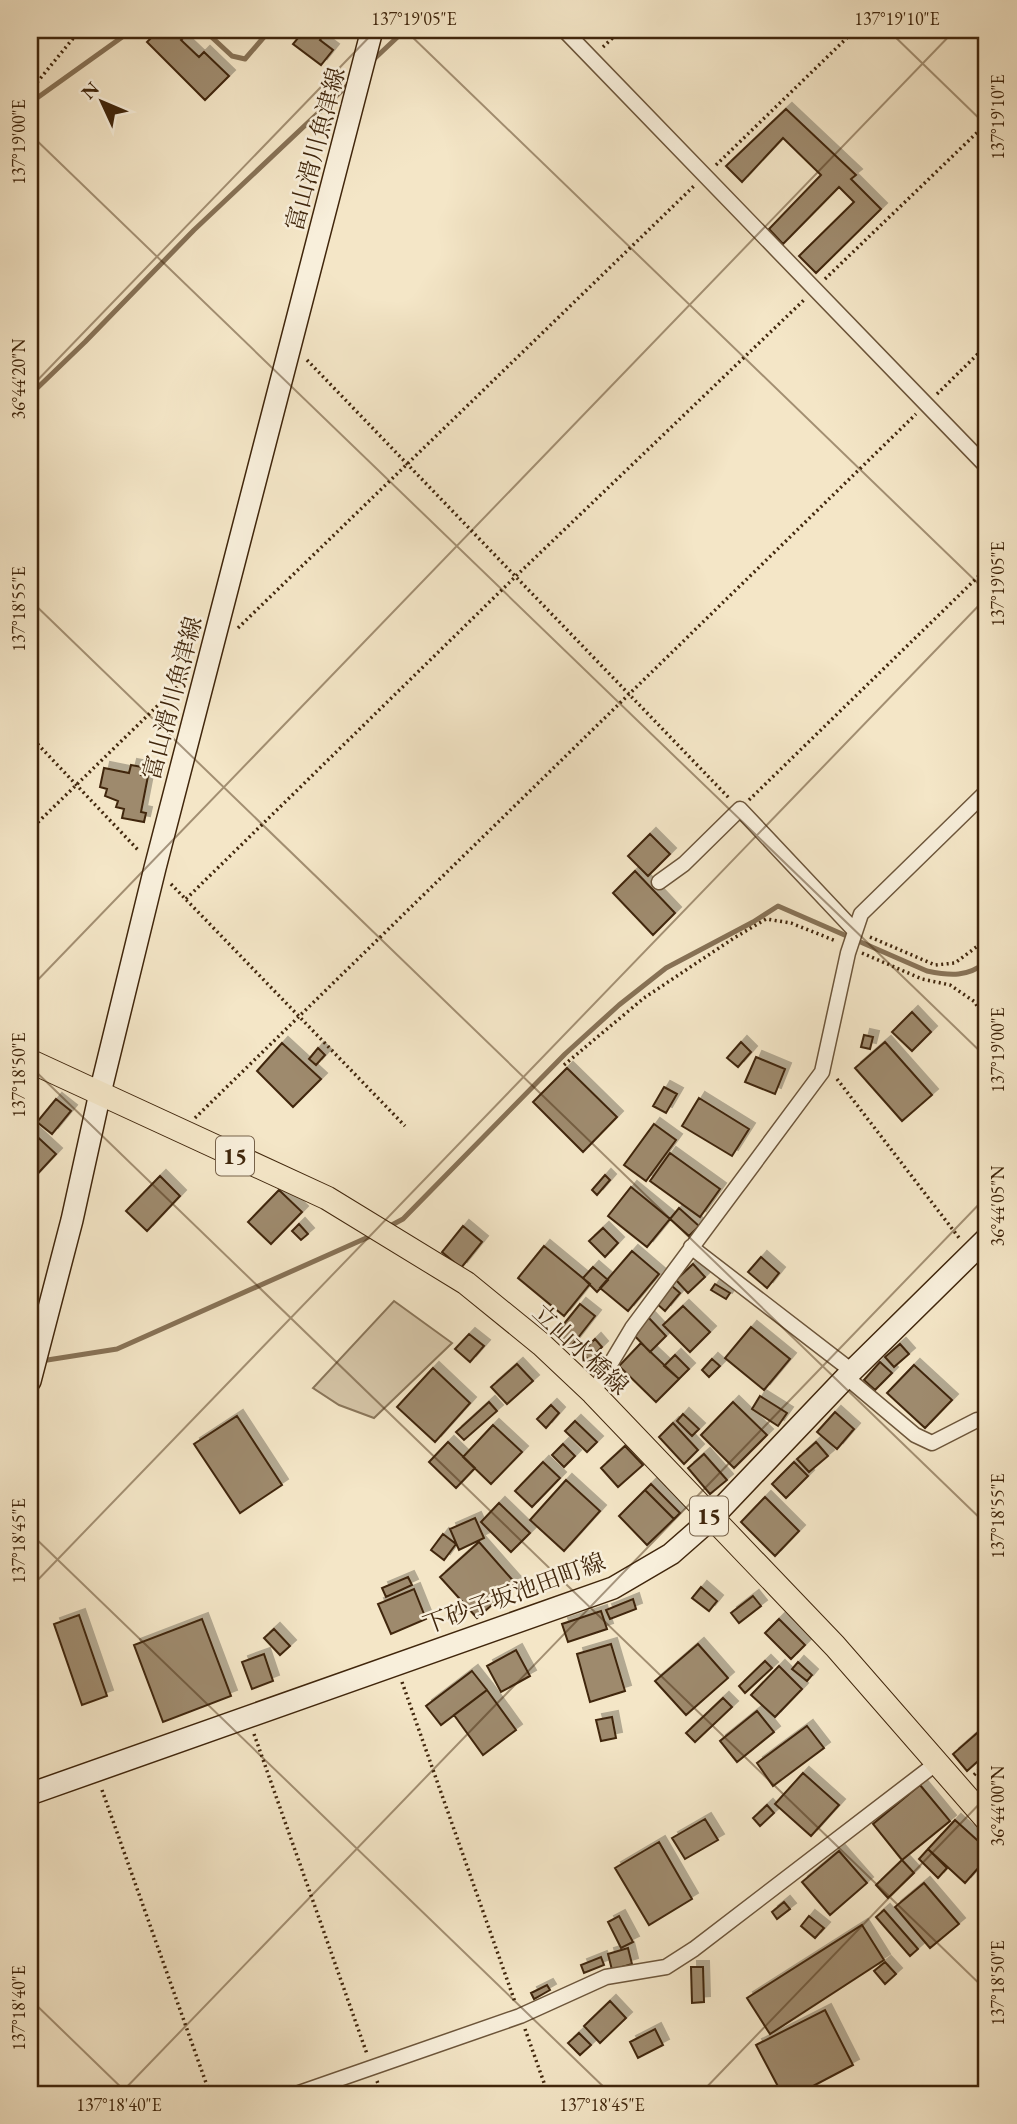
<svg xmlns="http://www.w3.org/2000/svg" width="1017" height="2124" font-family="'EB Garamond','Noto Serif JP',serif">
<defs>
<filter id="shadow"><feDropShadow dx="6" dy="-6" stdDeviation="0" flood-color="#0004"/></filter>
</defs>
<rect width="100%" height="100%" fill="#f4e6c7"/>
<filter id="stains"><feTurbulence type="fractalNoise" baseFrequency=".00286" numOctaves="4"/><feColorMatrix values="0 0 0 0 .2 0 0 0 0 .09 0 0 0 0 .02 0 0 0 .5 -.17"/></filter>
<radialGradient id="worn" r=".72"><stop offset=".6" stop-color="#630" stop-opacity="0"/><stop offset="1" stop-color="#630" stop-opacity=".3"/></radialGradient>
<path fill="#d5c5a7" stroke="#8a765a" stroke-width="2" d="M394,1301L452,1343L374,1418L339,1405L313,1388Z"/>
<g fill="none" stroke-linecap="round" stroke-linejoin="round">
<path stroke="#877256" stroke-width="5" d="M204,30L232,56L245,59L270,30
M372,61L405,30
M30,103L132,30
M30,395L85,342L194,230L350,83
M388,1227L403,1219L565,1054L619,1005L666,968L753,922L778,906L927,971C951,976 967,977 987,962
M41,1361L117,1349L373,1235"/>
</g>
<path fill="#9e8a6d" stroke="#40260c" stroke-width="2" filter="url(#shadow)" d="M159,30H191L181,40L199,57L204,52L229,76L205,100L147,42Z
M300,30H328L320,40L333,50L321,65L293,44L303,32Z
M786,109L856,175L851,179L881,209L816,273L799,256L854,202L839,187L783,244L769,229L821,175L783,138L742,182L726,166Z
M131,765L142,767L141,775L148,776L141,812L146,813L144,822L122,818L124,809L116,807L118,801L105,796L107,789L100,787L104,768L129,773Z
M650,834L670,854L648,876L628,856Z
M635,871L675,913L653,935L613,893Z
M912,1012L931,1032L912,1051L892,1032Z
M864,1035L873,1037L870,1049L861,1047Z
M741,1042L751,1052L738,1067L727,1058Z
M885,1042L932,1095L902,1121L855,1068Z
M282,1043L321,1079L293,1107L257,1071Z
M318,1048L325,1055L316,1065L309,1059Z
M756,1057L785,1069L775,1094L745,1082Z
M567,1068L617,1117L583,1152L533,1102Z
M664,1087L677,1094L666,1113L653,1106Z
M699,1098L749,1129L732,1156L682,1126Z
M56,1099L71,1111L52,1134L37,1122Z
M654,1124L676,1140L646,1181L624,1165Z
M30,1130L56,1154L30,1182Z
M670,1153L720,1189L700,1217L650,1181Z
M605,1175L610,1180L597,1195L592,1190Z
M160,1176L180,1196L147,1231L126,1211Z
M631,1187L670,1219L647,1247L608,1216Z
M279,1190L302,1212L271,1244L248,1222Z
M679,1208L699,1226L689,1236L670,1219Z
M299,1224L308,1234L301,1240L292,1231Z
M463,1226L482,1242L461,1268L442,1252Z
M603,1228L618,1243L605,1257L589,1241Z
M544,1246L590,1284L564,1316L518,1278Z
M632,1251L659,1274L628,1311L600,1288Z
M761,1257L779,1273L767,1288L748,1272Z
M693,1264L705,1277L688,1293L676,1280Z
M593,1267L608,1280L597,1292L583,1278Z
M715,1284L730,1293L726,1299L711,1290Z
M672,1286L680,1293L665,1311L656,1303Z
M580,1304L595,1316L570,1348L555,1335Z
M683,1306L710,1332L690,1352L663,1325Z
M648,1317L666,1336L650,1352L631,1332Z
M751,1327L790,1359L764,1390L725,1358Z
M469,1334L484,1346L470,1362L455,1349Z
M595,1339L602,1347L589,1360L581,1353Z
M641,1343L679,1379L656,1402L619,1366Z
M900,1344L909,1354L894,1367L885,1357Z
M675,1355L689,1369L679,1379L664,1366Z
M712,1359L720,1366L709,1377L702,1370Z
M880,1362L892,1373L875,1390L864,1380Z
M517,1364L533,1381L507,1404L491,1387Z
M914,1365L952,1400L925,1428L887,1393Z
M433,1368L470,1403L435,1442L397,1407Z
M760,1396L787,1413L778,1426L752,1409Z
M489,1402L497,1411L464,1440L456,1432Z
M733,1402L767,1435L734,1468L701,1435Z
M551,1405L559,1413L546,1428L537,1419Z
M835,1412L854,1429L837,1449L817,1432Z
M683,1414L699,1429L692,1436L677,1421Z
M237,1416L282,1485L240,1513L194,1444Z
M575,1421L597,1442L587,1452L565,1431Z
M673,1423L698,1450L684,1464L659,1437Z
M493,1425L522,1452L491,1484L463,1457Z
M448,1442L475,1468L456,1488L429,1462Z
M816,1442L828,1456L809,1472L797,1459Z
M563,1444L575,1456L564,1467L552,1455Z
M625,1446L643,1465L618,1487L601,1468Z
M704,1454L727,1480L710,1494L688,1468Z
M543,1462L560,1478L532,1507L515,1491Z
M794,1462L808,1476L786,1498L772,1484Z
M566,1480L600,1511L564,1551L530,1520Z
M651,1484L680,1513L674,1519L645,1490Z
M645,1490L674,1519L647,1545L619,1516Z
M765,1497L799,1531L775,1556L741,1522Z
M499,1503L530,1533L511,1552L481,1522Z
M475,1518L484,1538L459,1550L450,1529Z
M443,1534L456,1544L444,1560L431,1550Z
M479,1542L516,1584L477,1618L440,1577Z
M408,1577L412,1585L386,1597L382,1588Z
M701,1587L717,1601L709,1611L692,1598Z
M414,1589L426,1619L391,1634L378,1604Z
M753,1596L761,1606L739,1623L731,1613Z
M633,1599L636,1609L610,1619L606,1610Z
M601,1611L607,1629L568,1642L562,1624Z
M79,1615L107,1696L82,1705L54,1624Z
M202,1619L231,1696L163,1722L134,1645Z
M779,1619L805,1645L791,1659L765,1633Z
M274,1629L290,1646L280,1655L264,1638Z
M611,1644L625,1691L590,1702L577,1654Z
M698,1644L728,1678L686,1715L655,1681Z
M516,1650L530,1676L501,1692L487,1666Z
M264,1654L273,1681L252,1689L242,1662Z
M765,1661L772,1668L745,1693L739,1686Z
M798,1662L812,1675L807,1681L792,1669Z
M779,1666L802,1689L775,1717L751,1695Z
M472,1671L487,1690L441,1725L426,1706Z
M487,1690L516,1730L483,1755L454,1715Z
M723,1698L732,1707L695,1742L686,1733Z
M757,1711L774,1732L737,1762L720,1741Z
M612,1717L616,1738L601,1741L596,1720Z
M807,1726L824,1748L773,1786L757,1763Z
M984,1727L987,1731V1753L967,1771L953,1754Z
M803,1773L839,1805L811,1836L775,1804Z
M920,1785L950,1821L902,1860L873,1824Z
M767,1805L774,1813L760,1826L753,1818Z
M705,1819L718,1840L685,1859L672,1838Z
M955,1820L987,1849V1858L965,1883L928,1849Z
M659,1842L692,1899L649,1925L615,1868Z
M928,1849L947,1868L938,1878L919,1859Z
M839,1851L867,1883L830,1915L802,1882Z
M902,1860L914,1873L888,1898L876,1885Z
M924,1883L959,1924L930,1948L895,1907Z
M784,1902L790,1909L777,1919L772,1912Z
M884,1910L918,1949L910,1956L876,1917Z
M619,1916L633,1942L621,1948L608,1922Z
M809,1916L824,1928L815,1938L801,1926Z
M862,1925L884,1960L770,2034L747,1998Z
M628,1948L632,1964L612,1970L608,1954Z
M601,1957L604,1965L584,1973L581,1965Z
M885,1962L896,1974L885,1984L874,1971Z
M691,1967H703L704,2002L692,2003Z
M547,1985L550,1990L534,1999L531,1993Z
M610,2001L626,2018L600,2043L584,2026Z
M825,2010L853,2065L798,2094H782L756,2045Z
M655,2029L663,2045L638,2058L630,2042Z
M579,2033L591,2045L580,2055L568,2043Z"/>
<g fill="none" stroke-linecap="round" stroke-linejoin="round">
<defs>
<path id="minor" d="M564,30L987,467
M659,882L684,864L740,809L854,930
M691,1247L852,1371
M846,1377L915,1435L932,1443L977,1420
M593,1393L632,1328L822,1072L848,953L861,914L987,791
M296,2094L520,2016L606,1977L666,1967L694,1949L938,1762"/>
<path id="secondary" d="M30,1381L72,1220L100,1093L155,868L372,30
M30,1794L613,1588L671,1554L712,1518L852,1371L987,1238"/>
<path id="primary" d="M30,1061L327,1198L466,1283L541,1344L593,1393L835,1646L987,1820"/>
</defs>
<use href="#minor" stroke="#6d563b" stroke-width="17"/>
<use href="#secondary" stroke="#40260c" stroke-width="24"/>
<use href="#primary" stroke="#40260c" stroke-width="25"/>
<path stroke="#40260c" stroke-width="3.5" stroke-dasharray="2 3.5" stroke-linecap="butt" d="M603,47L621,30
M30,91L80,30
M716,165L855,30
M825,279L987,123
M307,360L729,798
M937,394L987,345
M238,628L695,185
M30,736L139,851
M749,800L987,568
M30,830L182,682
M171,884L405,1126
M186,899L516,576L805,299
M870,937L935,965L955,963L987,939
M862,953L922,979L950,985L975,1002L987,1026
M564,1065L644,998L734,938L766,919L791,923L836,941
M837,1079L960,1239
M195,1118L916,414
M402,1682L515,2002
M254,1734L367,2054
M974,1775L987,1762
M102,1790L210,2094
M525,2029L548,2094
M30,2067L40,2094
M377,2081L382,2094"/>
<use href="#minor" stroke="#f8efdb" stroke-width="14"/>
<use href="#secondary" stroke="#f8efdb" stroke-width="21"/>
<use href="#primary" stroke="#f4e6c7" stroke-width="23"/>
</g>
<path fill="none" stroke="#40260c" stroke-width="2" stroke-opacity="0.45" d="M405,30L987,592M888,30L987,126M30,134L987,1058M30,388L376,30M30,600L987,1525M30,988L955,30M30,1066L987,1991M30,1533L611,2094M30,1588L987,597M30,1999L128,2094M120,2094L987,1196M700,2094L987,1796"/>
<g text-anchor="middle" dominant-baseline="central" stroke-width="5" stroke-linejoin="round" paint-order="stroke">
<g fill="#f8efdb" stroke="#77624a" stroke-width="2">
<rect x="216" y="1136.5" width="38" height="39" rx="5"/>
<rect x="690" y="1496.5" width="38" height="39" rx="5"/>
</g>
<g font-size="23" font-weight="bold" fill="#40260c">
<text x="235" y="1156">15</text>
<text x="709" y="1516">15</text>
</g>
<g font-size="24" fill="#40260c" stroke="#f8efdb">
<text transform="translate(315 149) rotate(-75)">富山滑川魚津線</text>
<text transform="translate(172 698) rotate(-75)">富山滑川魚津線</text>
<text transform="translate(581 1349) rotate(43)">立山水橋線</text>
<text transform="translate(514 1593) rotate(-20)">下砂子坂池田町線</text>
</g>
</g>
<rect width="1017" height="2124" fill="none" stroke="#f4e6c7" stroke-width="77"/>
<g transform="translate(102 102) rotate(314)" stroke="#f8efdb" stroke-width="5" paint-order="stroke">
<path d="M0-5L12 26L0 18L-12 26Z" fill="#40260c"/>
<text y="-10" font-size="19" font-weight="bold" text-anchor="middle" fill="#40260c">N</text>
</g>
<rect x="38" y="38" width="940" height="2048" fill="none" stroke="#40260c" stroke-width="2.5"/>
<g font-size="18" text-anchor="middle" fill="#40260c">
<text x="414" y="25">137°19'05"E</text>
<text x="897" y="25">137°19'10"E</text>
<text transform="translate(998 117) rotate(-90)" y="6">137°19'10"E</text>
<text transform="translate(19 142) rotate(-90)" y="6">137°19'00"E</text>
<text transform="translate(19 379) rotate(-90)" y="6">36°44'20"N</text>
<text transform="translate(998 584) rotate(-90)" y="6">137°19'05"E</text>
<text transform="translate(19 609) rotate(-90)" y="6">137°18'55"E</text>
<text transform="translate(998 1050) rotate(-90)" y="6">137°19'00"E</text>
<text transform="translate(19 1075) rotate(-90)" y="6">137°18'50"E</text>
<text transform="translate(998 1206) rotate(-90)" y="6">36°44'05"N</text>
<text transform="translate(998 1516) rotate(-90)" y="6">137°18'55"E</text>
<text transform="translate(19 1541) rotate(-90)" y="6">137°18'45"E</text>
<text transform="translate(998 1806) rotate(-90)" y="6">36°44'00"N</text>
<text transform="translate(998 1983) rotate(-90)" y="6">137°18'50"E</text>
<text transform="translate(19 2008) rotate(-90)" y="6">137°18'40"E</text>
<text x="119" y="2111">137°18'40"E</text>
<text x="602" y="2111">137°18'45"E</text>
</g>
<rect width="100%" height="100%" filter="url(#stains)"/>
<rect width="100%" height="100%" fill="url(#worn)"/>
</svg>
